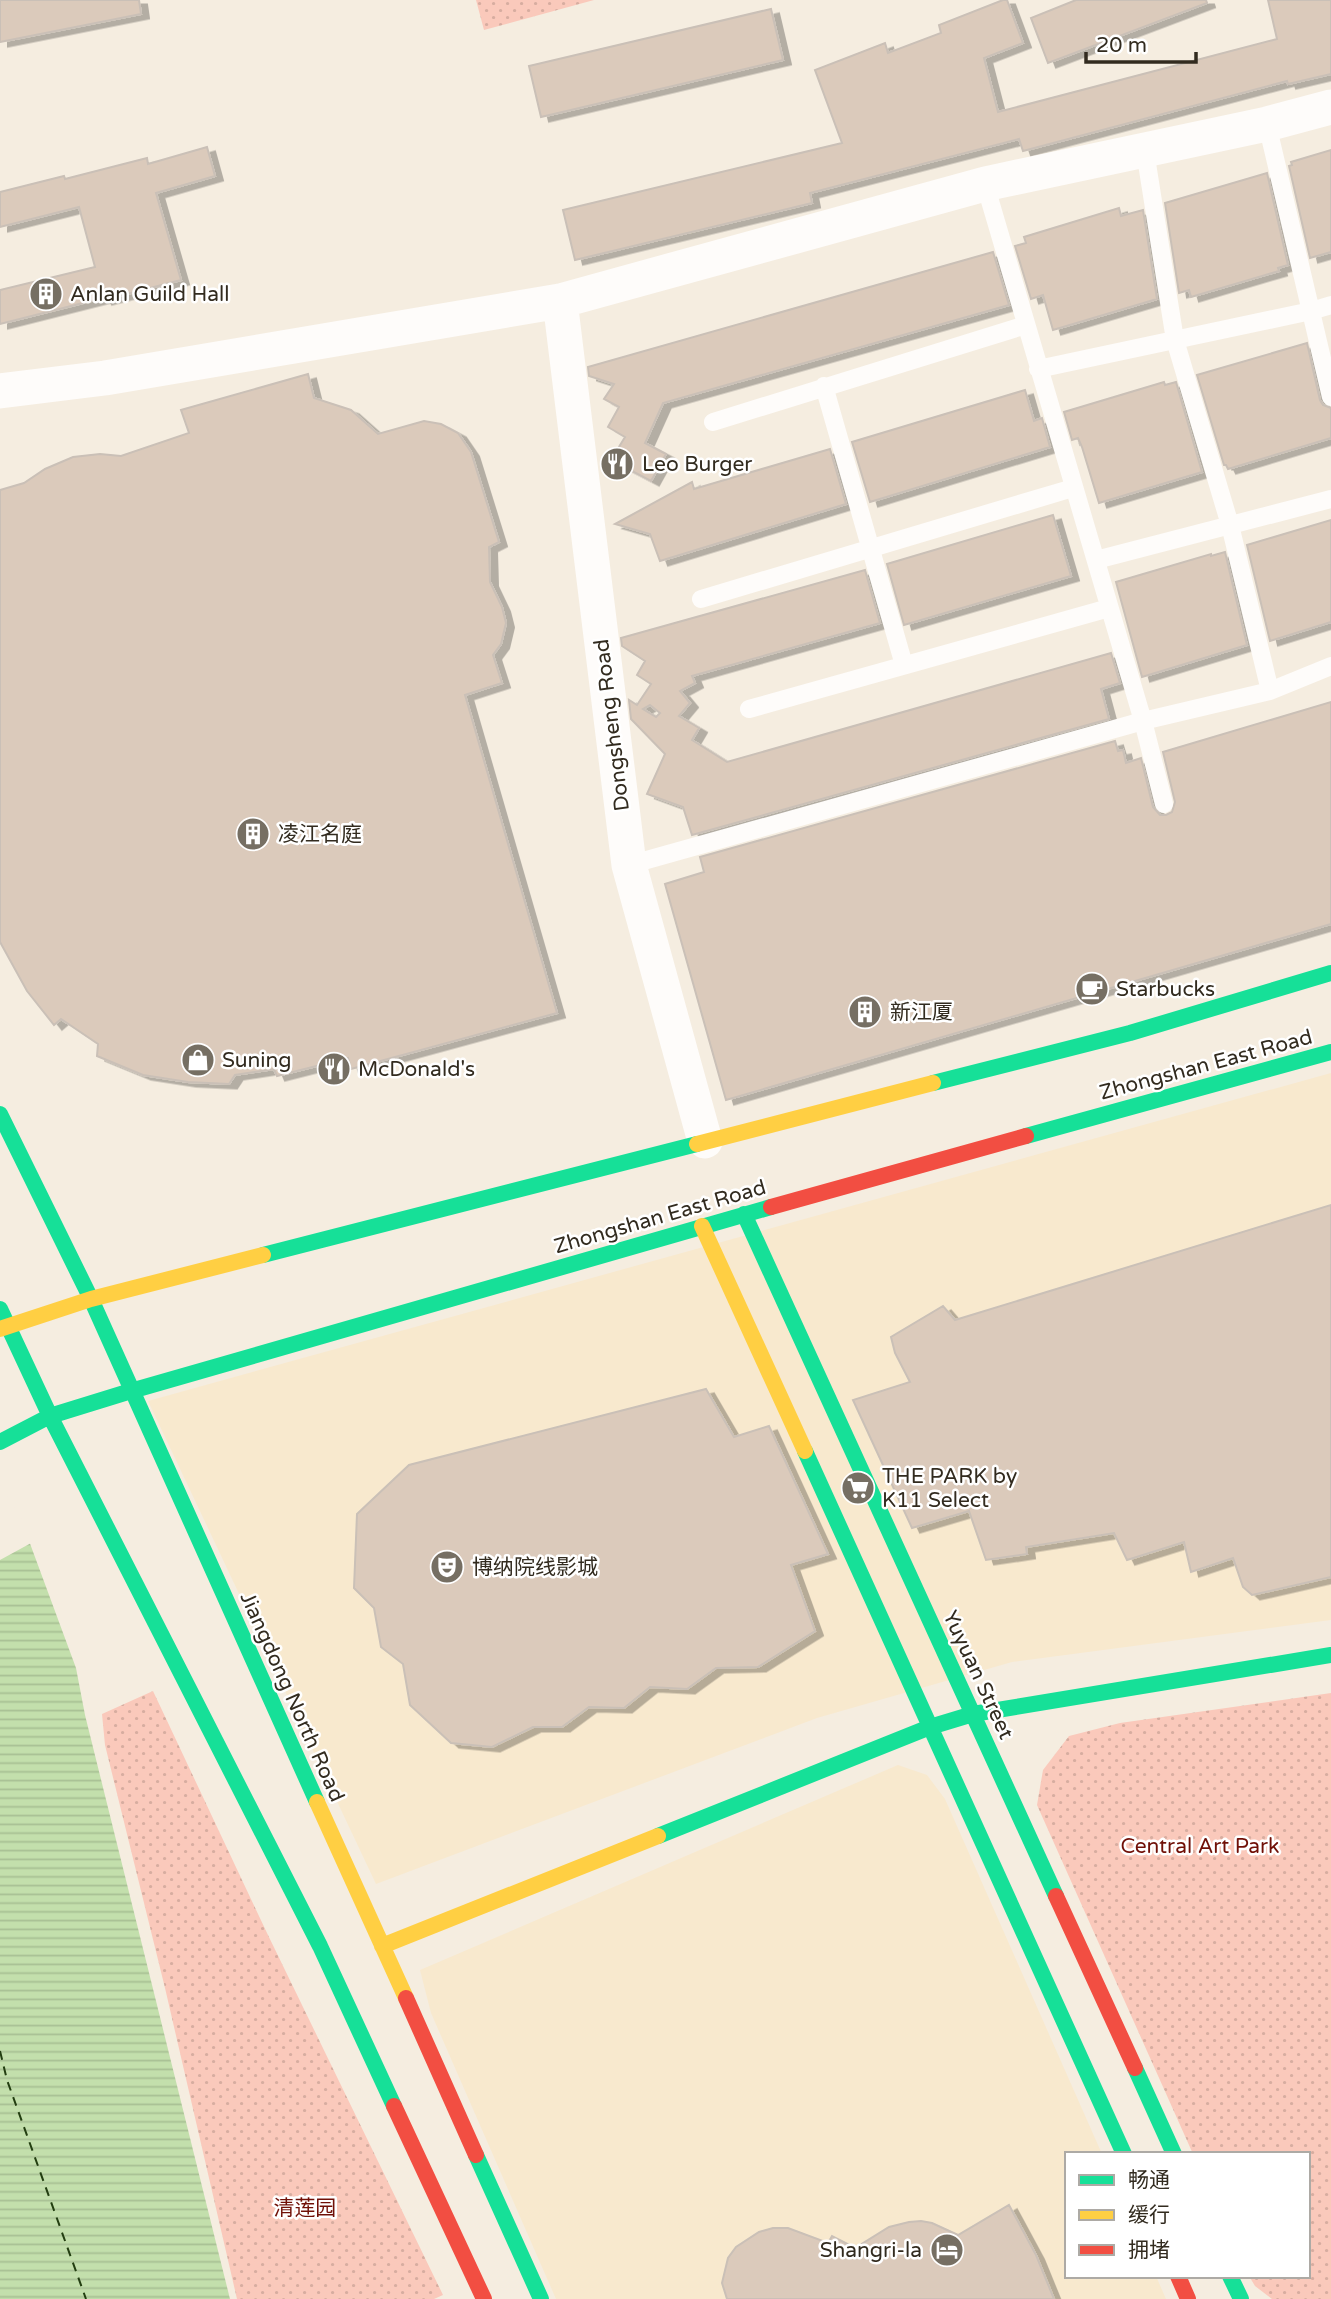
<svg xmlns="http://www.w3.org/2000/svg" width="1331" height="2299" font-family="'Varela Round','Noto Sans SC',sans-serif">
<defs>
<pattern id="park-dots" width="8" height="8" patternUnits="userSpaceOnUse" patternTransform="scale(1.75)"><rect width="8" height="8" fill="#fac9bb"/><path d="M2 2h.1M6 6h.1" fill="none" stroke="#d7ada0" stroke-width="1.8" stroke-linecap="round"/></pattern>
<pattern id="water-rules" width="6" height="5" patternUnits="userSpaceOnUse" patternTransform="scale(1.75)"><rect width="6" height="5" fill="#c3dfac"/><path d="M0 2.5h6" fill="none" stroke="#a8c094"/></pattern>
<filter id="shadow"><feDropShadow dx="8" dy="4.5" stdDeviation="0" flood-color="#0004"/></filter>
</defs>
<rect width="100%" height="100%" fill="#f5ede0"/>
<path fill="#f8e9ce" d="M1331,1073V1620L1012,1662L817,1718L376,1884L148,1401Z
M898,1765L927,1775L945,1799L1102,2154H1067V2276H1156L1166,2299H556L431,2013L420,1970Z"/>
<path fill="url(#park-dots)" d="M476,0H594L484,30Z
M153,1691L267,1933L443,2295L434,2299H237L165,1988L105,1745L102,1714Z
M1331,1693V2299H1272L1255,2286L1249,2276H1308V2154H1193L1037,1805L1043,1770L1069,1736L1120,1723Z"/>
<path fill="url(#water-rules)" d="M0,1488L25,1530L76,1668L85,1715L230,2299H0Z"/>
<path fill="#f5ede0" d="M0,1485L28,1529L33,1542L0,1560Z"/>
<g fill="none" stroke-linecap="round" stroke-linejoin="round">
<path stroke="#233e11" stroke-width="2" stroke-dasharray="9 7" stroke-linecap="butt" d="M0,2051L7,2080L86,2299"/>
</g>
<path fill="#dbcabb" stroke="#cac0b7" stroke-width="2" fill-rule="evenodd" filter="url(#shadow)" d="M0,0H139L141,14L0,42Z
M1003,0H1007L1023,43L984,58L998,112L1277,39L1268,0H1331V74L1288,84L1287,81L1023,151L1019,139L810,193L812,203L575,260L563,210L842,143L815,70L885,43L888,53L941,33L939,25Z
M1076,0H1206L1207,3L1048,63L1031,18Z
M771,9L783,60L541,117L529,66Z
M207,147L215,176L156,193L181,280L104,300L103,298L0,324V290L95,267L79,207L0,227V192L64,176L65,179L147,158L148,164Z
M1331,150V252L1310,258L1289,166L1292,165L1291,162Z
M1267,173L1288,265L1278,268L1279,271L1191,297L1189,290L1179,293L1165,203Z
M1119,208L1121,216L1143,210L1157,299L1053,330L1043,295L1031,299L1015,246L1026,243L1024,237Z
M993,252L1009,305L663,403L645,443L666,454L651,481L611,460L625,437L608,427L619,407L604,399L614,384L589,376L588,367Z
M1307,343L1320,400L1323,405L1331,408V438L1228,469L1226,465H1224L1197,375Z
M308,374L314,398L351,410L378,434L424,421L441,424L458,433L471,452L499,542L489,547L490,582L502,607L506,623L501,644L493,655L502,683L465,695L557,1013L351,1069L348,1058L277,1076L274,1069L235,1075L229,1084L188,1082L143,1075L97,1056L98,1044L61,1019L54,1025L27,991L0,942V490L24,483L45,469L73,457L100,454L121,456L189,433L181,410Z
M1164,382L1165,385L1176,382L1202,472L1099,503L1082,447L1078,438L1072,440L1064,412Z
M1025,390L1034,421L1042,418L1050,447L870,502L852,442Z
M830,449L846,504L660,561L650,534L615,524L692,482L694,489Z
M1053,515L1071,576L904,625L887,564Z
M1331,520V622L1270,641L1247,545Z
M1225,552L1247,645L1142,677L1116,582L1211,554V556Z
M865,570L880,623L692,676L695,683L680,691L690,703L679,716L699,728L692,740L727,762L1111,653L1120,683L1101,689L1109,719L692,835L683,807L647,794L665,754L631,719L629,700L637,705L651,684L637,675L645,661L622,646L621,638ZM650,705L660,713L656,717L643,709Z
M1331,702V924L726,1100L665,884L704,872L700,857L1115,741L1118,751L1123,750L1126,763L1141,758L1153,807L1160,815H1166L1172,812L1175,802L1163,752Z
M1331,1205V1577L1252,1595L1243,1587L1233,1558L1191,1572L1184,1542L1127,1560L1114,1533L1026,1547L1027,1554L986,1560L969,1511L912,1528L853,1400L910,1382L895,1353L891,1337L943,1306L955,1320Z
M706,1389L734,1437L769,1426L828,1554L791,1565L815,1631L758,1667L716,1668L687,1689L650,1687L624,1708L589,1707L562,1727H533L492,1747L451,1743L410,1705L403,1664L381,1647L374,1608L354,1588L357,1514L409,1465Z
M1009,2205L1036,2255L1054,2299H727L722,2283L728,2258L736,2247L759,2232L773,2228H788L828,2243L832,2236L855,2248L889,2227L909,2222L921,2221L932,2223L958,2235Z"/>
<g fill="none" stroke-linecap="round" stroke-linejoin="round">
<path stroke="#fefcfa" stroke-width="18" d="M1267,124L1331,397
M1145,151L1175,340L1230,525L1270,691
M985,184L1143,721L1164,804
M1038,369L1311,311L1331,305
M824,386L904,665
M713,422L1026,325
M1096,560L1331,499
M701,599L1073,488
M749,709L1109,608
M629,865L1143,721L1270,691L1331,666"/>
<path stroke="#fefcfa" stroke-width="35" d="M560,301L629,865L705,1141
M0,391L105,378L560,301L985,184L1267,124L1331,107"/>
<path stroke="#16e098" stroke-width="16" d="M933,1083L1130,1033L1331,973
M0,1114L91,1299L317,1802
M1026,1136L1331,1052
M744,1214L1056,1896
M263,1255L697,1144
M0,1309L50,1416L320,1946L394,2106
M0,1442L50,1416L131,1391L771,1207
M805,1451L1124,2154
M658,1836L930,1727L973,1714L1331,1655
M1135,2068L1174,2154
M476,2155L541,2299
M1230,2276L1241,2299"/>
<path stroke="#ffcf43" stroke-width="16" d="M697,1144L933,1083
M702,1226L805,1451
M0,1329L91,1299L263,1255
M317,1802L406,1998
M382,1946L658,1836"/>
<path stroke="#f24e42" stroke-width="16" d="M771,1207L1026,1136
M1056,1896L1135,2068
M406,1998L476,2155
M394,2106L484,2299
M1178,2276L1188,2299"/>
</g>
<defs>
<symbol id="building-disc" viewBox="-11 -11 22 22"><circle r="9.5" fill="#766f63" stroke="#fff"/><path d="M-4-6H4V6H1V3H-1V6H-4ZM-2.5-4.3h1.7v1.8h-1.7ZM.8-4.3h1.7v1.8H.8ZM-2.5-1h1.7V.8h-1.7ZM.8-1h1.7V.8H.8Z" fill="#fff"/></symbol>
<symbol id="restaurant-disc" viewBox="-11 -11 22 22"><circle r="9.5" fill="#766f63" stroke="#fff"/><path d="M-5-6h1v4h1v-4h1v4h1v-4h1v5L-1.5 .5V6h-2V.5L-5-1ZM5-6V6H3V1.5H1.5Q1.5-4 5-6Z" fill="#fff"/></symbol>
<symbol id="cafe-disc" viewBox="-11 -11 22 22"><circle r="9.5" fill="#766f63" stroke="#fff"/><path d="M-5.5-4.5H6V0H3Q3 3.5 0 3.5H-2.5Q-5.5 3.5-5.5 0ZM3-3.2v2h1.7v-2ZM-6 4.5H4V6H-6Z" fill="#fff"/></symbol>
<symbol id="shop-disc" viewBox="-11 -11 22 22"><circle r="9.5" fill="#766f63" stroke="#fff"/><path d="M-5-2.5h2.3a2.7 3.5 0 0 1 5.4 0H5L5.5 6h-11ZM-1.5-2.5h3a1.5 2.3 0 0 0-3 0Z" fill="#fff"/></symbol>
<symbol id="supermarket-disc" viewBox="-11 -11 22 22"><circle r="9.5" fill="#766f63" stroke="#fff"/><path d="M-6-5.5h2.5l.6 2H6L4.5 2H-2.5L-4.4-4H-6ZM-1.5 3.2a1.3 1.3 0 1 0 .1 0ZM3 3.2a1.3 1.3 0 1 0 .1 0Z" fill="#fff"/></symbol>
<symbol id="theatre-disc" viewBox="-11 -11 22 22"><circle r="9.5" fill="#766f63" stroke="#fff"/><path d="M-5-5.5Q0-4 5-5.5V0Q5 5 0 6Q-5 5-5 0ZM-3.3-2.5H-1v1.5H-3.3ZM1-2.5H3.3v1.5H1ZM-2.8 1Q0 5.5 2.8 1Z" fill="#fff"/></symbol>
<symbol id="hotel-disc" viewBox="-11 -11 22 22"><circle r="9.5" fill="#766f63" stroke="#fff"/><path d="M-6-4.5h1.5V1H6V5H4.5V3h-9V5H-6ZM-4 0a1.8 1.8 0 1 1 3.6 0ZM.5 0V-2.5h3Q6-2.5 6 0Z" fill="#fff"/></symbol>
</defs>
<g fill-rule="evenodd">
<use href="#building-disc" x="27" y="275" width="38" height="38"/>
<use href="#restaurant-disc" x="598" y="445" width="38" height="38"/>
<use href="#building-disc" x="234" y="815" width="38" height="38"/>
<use href="#cafe-disc" x="1073" y="970" width="38" height="38"/>
<use href="#building-disc" x="846" y="993" width="38" height="38"/>
<use href="#shop-disc" x="179" y="1041" width="38" height="38"/>
<use href="#restaurant-disc" x="315" y="1050" width="38" height="38"/>
<use href="#supermarket-disc" x="839" y="1469" width="38" height="38"/>
<use href="#theatre-disc" x="428" y="1548" width="38" height="38"/>
<use href="#hotel-disc" x="928" y="2231" width="38" height="38"/>
</g>
<g text-anchor="middle" dominant-baseline="central" stroke-width="5" stroke-linejoin="round" paint-order="stroke">
<g font-size="21" fill="#322b1f" stroke="#fff" text-anchor="start">
<text x="70" y="294">Anlan Guild Hall</text>
<text x="642" y="464">Leo Burger</text>
<text x="278" y="834">凌江名庭</text>
<text x="1116" y="989">Starbucks</text>
<text x="890" y="1012">新江厦</text>
<text x="222" y="1060">Suning</text>
<text x="358" y="1069">McDonald's</text>
<text x="882" y="1476">THE PARK by<tspan x="882" dy="24">K11 Select</tspan></text>
<text x="472" y="1567">博纳院线影城</text>
<text x="922" y="2250" text-anchor="end">Shangri-la</text>
</g>
<g font-size="21" fill="#322b1f" stroke="#fff">
<text transform="translate(612 725) rotate(-97)">Dongsheng Road</text>
<text transform="translate(1206 1065) rotate(-15)">Zhongshan East Road</text>
<text transform="translate(660 1217) rotate(-16)">Zhongshan East Road</text>
<text transform="translate(978 1675) rotate(65)">Yuyuan Street</text>
<text transform="translate(292 1697) rotate(66)">Jiangdong North Road</text>
</g>
<g font-size="21" fill="#701007" stroke="#fff">
<text x="1200" y="1846">Central Art Park</text>
<text x="305" y="2208">清莲园</text>
</g>
</g>
<rect x="1065" y="2152" width="245" height="126" fill="#ffffff" stroke="#adaaa5" stroke-width="2"/>
<rect x="1079" y="2175" width="35" height="10" fill="#16e098" stroke="#adaaa5" stroke-width="2"/>
<text x="1128" y="2187" font-size="21" fill="#322b1f">畅通</text>
<rect x="1079" y="2210" width="35" height="10" fill="#ffcf43" stroke="#adaaa5" stroke-width="2"/>
<text x="1128" y="2222" font-size="21" fill="#322b1f">缓行</text>
<rect x="1079" y="2245" width="35" height="10" fill="#f24e42" stroke="#adaaa5" stroke-width="2"/>
<text x="1128" y="2257" font-size="21" fill="#322b1f">拥堵</text>
<path d="M1086 52v10h110v-10" fill="none" stroke="#322b1f" stroke-width="3.5"/>
<text x="1096" y="52" font-size="21" fill="#322b1f" stroke="#ffffff" stroke-width="5" paint-order="stroke">20 m</text>
</svg>
